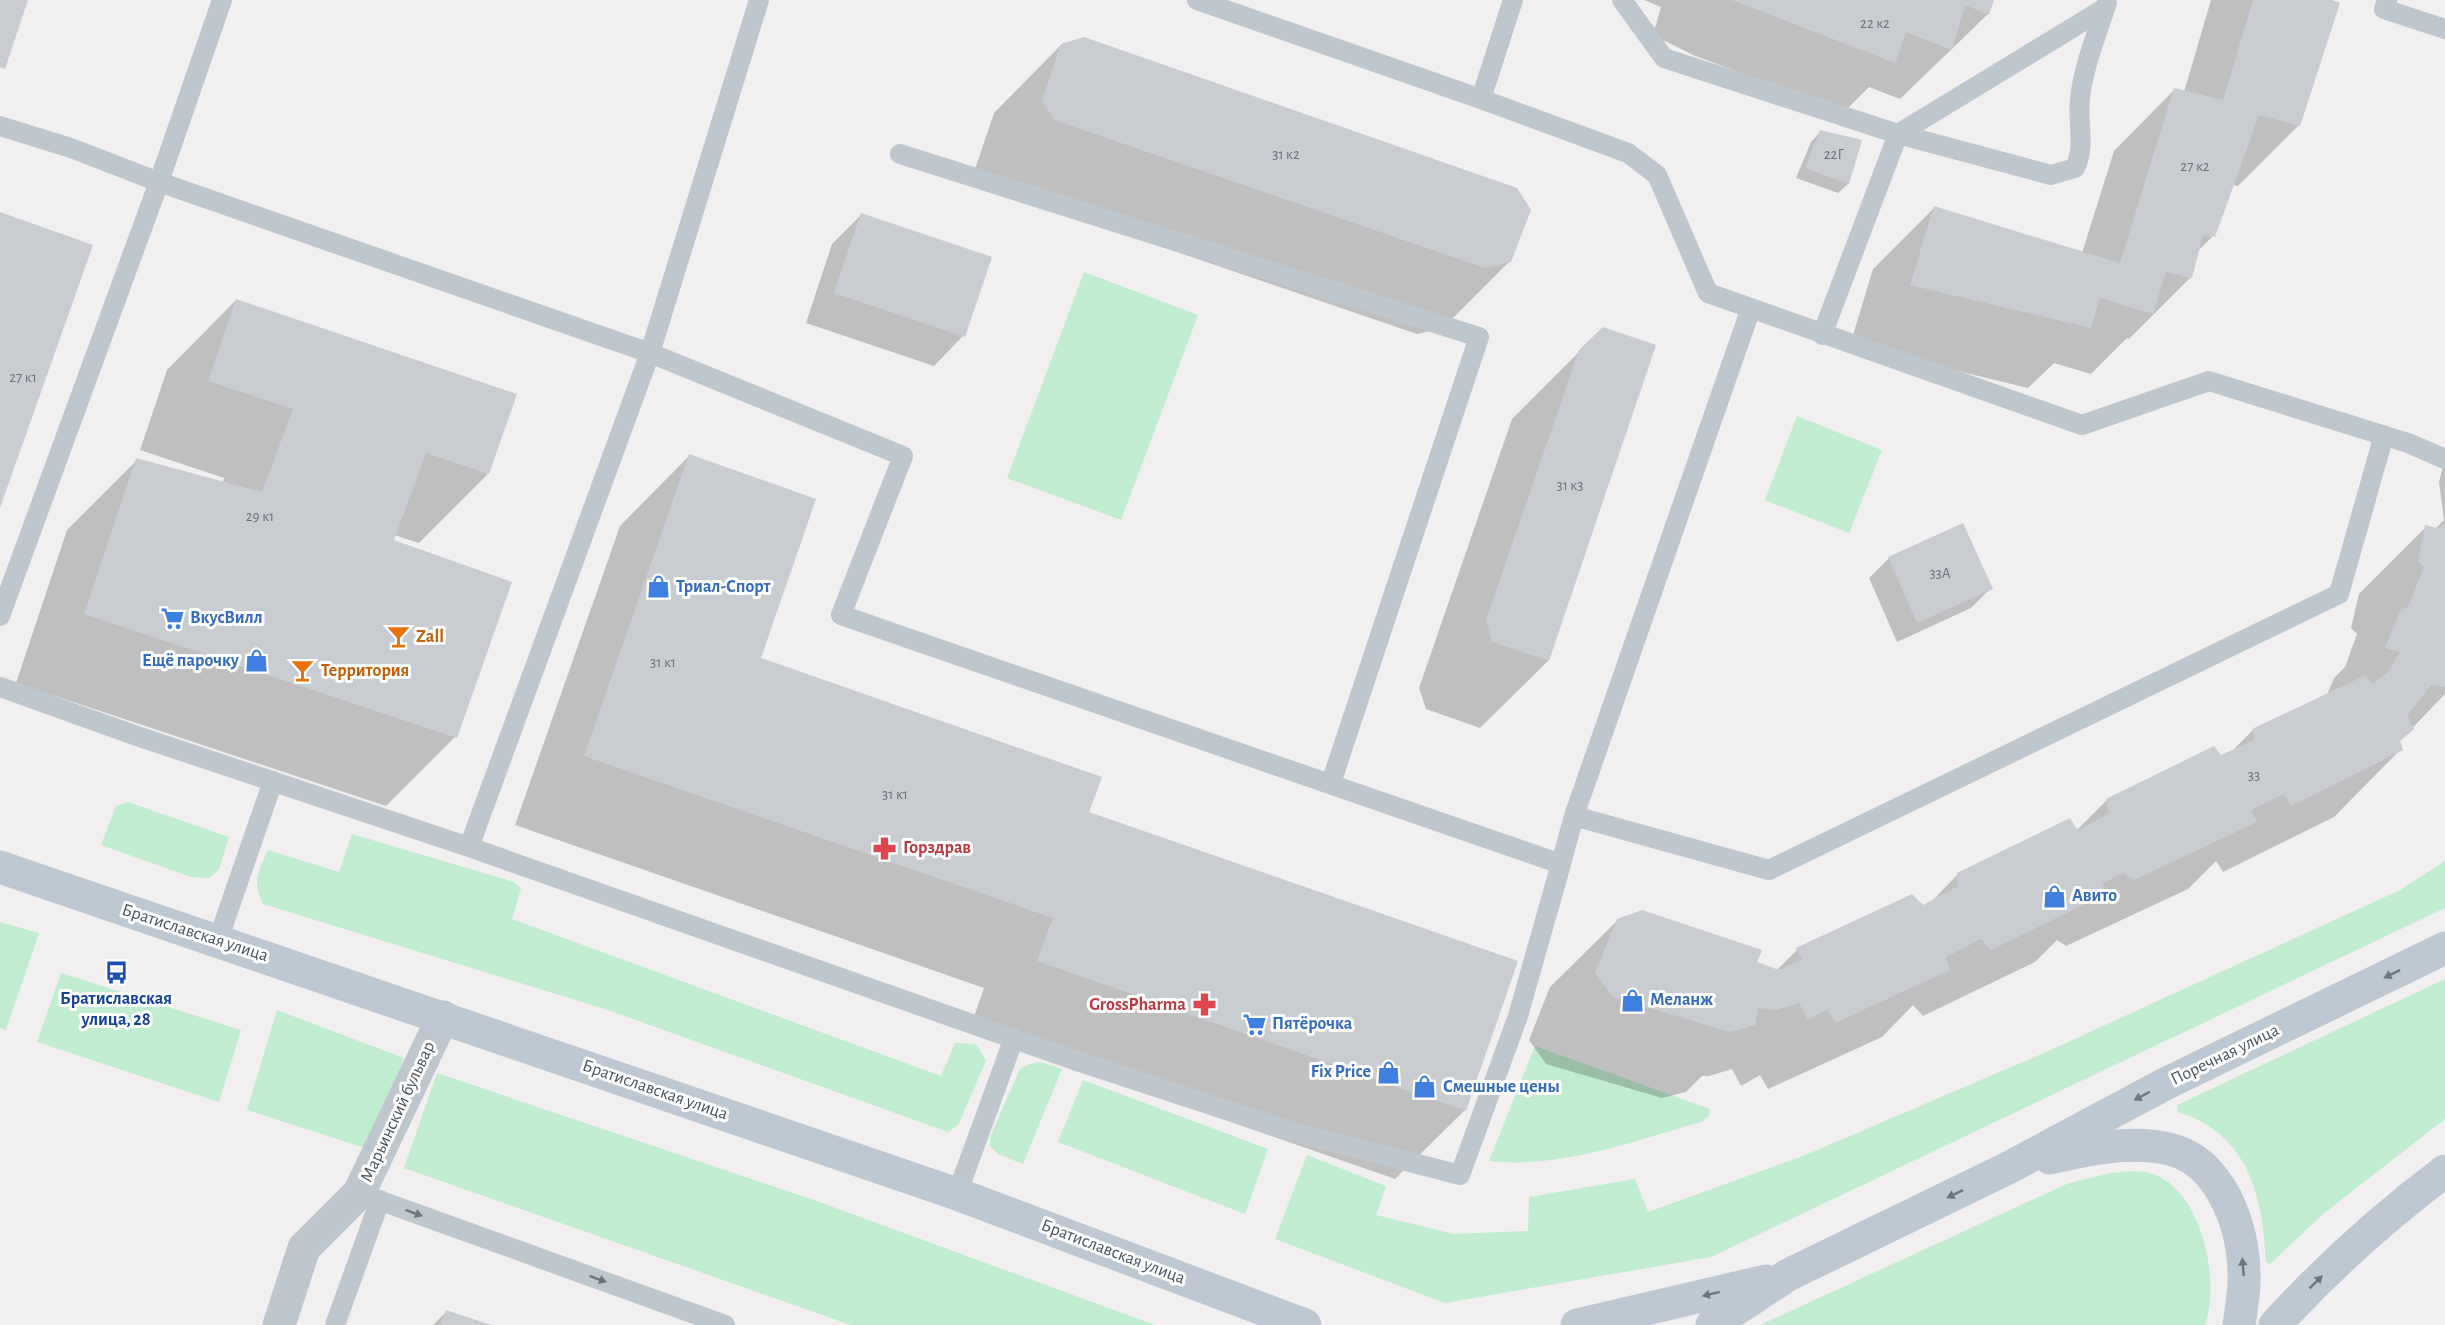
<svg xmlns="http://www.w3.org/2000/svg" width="2445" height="1325" font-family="'Alegreya Sans',sans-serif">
<rect width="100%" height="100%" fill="#f1efef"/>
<path fill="#c0edcf" d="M1084,272L1198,315L1121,520L1007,478Z
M1797,416L1882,450L1849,533L1765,500Z
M128,802L229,837L219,870L209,878L191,877L101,845L116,806Z
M352,834L514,882L521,889L512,919L941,1076L955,1043L976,1044L986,1061L958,1125L948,1132L605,1009L263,904C252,880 258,872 268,850L339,872Z
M2445,861V908L1711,1257L1445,1303L1275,1239L1307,1155L1386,1186L1376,1215L1454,1234L1528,1231L1529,1197L1635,1179L1648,1212L1803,1156L2044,1053L2400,890Z
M0,922L39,933L6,1030L0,1028Z
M61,973L241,1030L219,1102L37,1042Z
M2445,979V1119L2323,1214L2270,1264L2266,1262C2263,1197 2249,1134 2178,1112L2177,1105Z
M277,1010L404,1058L368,1149L247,1110Z
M1535,1046L1710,1109L1709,1116L1701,1122C1633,1141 1561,1169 1489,1161Z
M1042,1062L1062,1069L1023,1164L998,1154L990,1146V1137L1020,1069L1029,1064Z
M437,1073L814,1200L1155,1325H851L404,1168Z
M1083,1080L1268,1149L1245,1214L1058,1142Z
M2131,1171C2137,1172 2144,1171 2150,1173C2202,1188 2221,1281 2205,1325H1760L2069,1183L2111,1173Z"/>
<path fill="#0003" d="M1644,0H1992L1988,14L1900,99L1869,87L1844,112L1693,55L1653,35L1661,7Z
M2211,0H2328L2299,125L2238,186L2232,185L2213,236L2197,252L2190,278L2129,339L2127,338L2091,374L2054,363L2028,388L1850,345L1873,269L1934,208L2082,253L2114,151L2175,89L2184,92Z
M1061,45L1510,261L1443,328L1417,334L987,187L975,169L994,113Z
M1820,132L1860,141L1848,184L1838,193L1796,178L1811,142Z
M862,214L963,336L934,366L806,323L832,244Z
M236,300L488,474L419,543L394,535L392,541L455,737L386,806L16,683L67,530L137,460L223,483L224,478L140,450L167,370Z
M1654,346L1548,661L1480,728L1426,709L1419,688L1512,419L1580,351Z
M689,456L759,659L1088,813L1465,1110L1395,1179L969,1031L984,988L515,825L620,526Z
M2445,458V694L2399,742L2401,749L2334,817L2223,872L2216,861L2188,889L2066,946L2057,940L2035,962L1923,1016L1913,1005L1882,1037L1768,1089L1760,1075L1741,1086L1732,1069L1709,1076H1702L1686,1092L1662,1098L1546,1064L1529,1040L1550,987L1618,920L1776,971L1797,950L1922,906L1931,902L1958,874L2076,831L2107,800L2231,752L2253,730L2327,695L2334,678L2345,667L2357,634L2351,628L2359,594L2426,527L2435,529L2444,520L2439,482Z
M1962,525L1991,588L1971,608L1897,642L1869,578L1889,558Z
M447,1311L488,1325H433Z"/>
<path fill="#c9ccd1" d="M0,0H28L5,69L0,67Z
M1732,0H1994L1989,15L1965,5L1952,50L1906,32L1895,63Z
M2253,0H2332L2340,3L2300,126L2259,115L2215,237L2203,235L2192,278L2166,272L2153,314L2100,298L2091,328L1910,285L1934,206L2120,263L2174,88L2223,100Z
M1084,37L1517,188L1531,210L1511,262L1485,268L1054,120L1042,101L1061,44Z
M1820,130L1862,140L1849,184L1805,168Z
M0,212L93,245L0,508Z
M861,213L992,257L965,337L834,293Z
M236,299L517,394L489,474L426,453L394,540L512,582L457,738L84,614L136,458L262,492L293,409L208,381Z
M1603,327L1656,345L1549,661L1492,642L1486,620L1579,350Z
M689,454L816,499L761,658L1102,777L1089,812L1518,961L1466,1111L1037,961L1053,918L584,756Z
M2445,521V687L2431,685L2407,716L2414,729L2400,741L2403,750L2291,806L2284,794L2251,810L2257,822L2134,880L2123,873L2103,883L2104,895L1991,950L1981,939L1946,957L1950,970L1835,1023L1827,1009L1808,1020L1799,1003L1777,1010L1758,1008L1755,1025L1730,1032L1613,997L1595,973L1617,919L1642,910L1762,950L1757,962L1779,970L1802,959L1796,948L1912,894L1923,905L1958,886L1957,873L2070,818L2078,831L2109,813L2106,799L2214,746L2221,755L2254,740L2252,729L2366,675L2372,684L2388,672L2400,652L2385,648L2401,609L2408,607L2424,567L2418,561L2425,525L2441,529Z
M1963,523L1993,589L1917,623L1888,557Z
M446,1310L491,1325H441Z"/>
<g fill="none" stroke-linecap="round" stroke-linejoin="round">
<path stroke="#bec7cd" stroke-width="20" d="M222,0L159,182L650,353L903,456L841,615L1561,864L1574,816L1769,870L2339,594L2384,435
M1197,0L1481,99L1628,153L1657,175L1708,293L2082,425L2209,381L2408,443L2445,459
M1622,0L1664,58L1898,134L2051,175L2075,168C2086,145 2077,123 2080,99C2083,68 2096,37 2105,8
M2387,0L2384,9L2445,29
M1481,99L1513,0
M0,126L71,148L159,182L0,616
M900,154L1479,337L1331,783
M1822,335L1898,134L2105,8L2107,3
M0,687L134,735L469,847L1077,1061L1290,1131L1460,1175L1518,1016L1561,864
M1574,816L1751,308
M469,847L650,353L759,0
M218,940L273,781
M359,1193L725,1325
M957,1194L1014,1038
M335,1325L380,1200"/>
<path stroke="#bec7cd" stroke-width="33" d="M279,1325L304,1248L359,1193L443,1017"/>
<path stroke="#bec8d2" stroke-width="33" d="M0,867L957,1194L1305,1325
M2050,1158C2089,1149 2129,1140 2169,1149C2221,1161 2244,1227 2244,1275C2245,1291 2241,1309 2239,1325
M1577,1325L1766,1281
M1712,1325L1788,1275L2008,1168L2165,1084L2445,948
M2275,1325C2327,1268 2384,1217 2445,1171"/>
</g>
<defs><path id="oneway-solid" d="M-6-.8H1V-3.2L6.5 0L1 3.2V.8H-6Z" transform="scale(1.5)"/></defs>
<g fill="#6b767f">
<use href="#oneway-solid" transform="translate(2392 974) rotate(154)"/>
<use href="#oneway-solid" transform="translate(2142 1096) rotate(152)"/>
<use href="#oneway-solid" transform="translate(1955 1194) rotate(154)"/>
<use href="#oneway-solid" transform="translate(2243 1267) rotate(-95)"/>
<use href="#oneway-solid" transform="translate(2316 1282) rotate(-45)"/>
<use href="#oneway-solid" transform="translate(1711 1294) rotate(166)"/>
</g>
<g fill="#6b767e">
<use href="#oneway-solid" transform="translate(414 1213) rotate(20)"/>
<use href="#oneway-solid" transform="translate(598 1279) rotate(20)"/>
</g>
<defs>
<symbol id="shop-bare" viewBox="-9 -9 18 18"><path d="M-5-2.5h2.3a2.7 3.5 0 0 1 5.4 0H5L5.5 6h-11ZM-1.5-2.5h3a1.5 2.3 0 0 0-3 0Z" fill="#3f7fe0" stroke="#fff" stroke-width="2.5" paint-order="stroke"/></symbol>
<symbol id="supermarket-bare" viewBox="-9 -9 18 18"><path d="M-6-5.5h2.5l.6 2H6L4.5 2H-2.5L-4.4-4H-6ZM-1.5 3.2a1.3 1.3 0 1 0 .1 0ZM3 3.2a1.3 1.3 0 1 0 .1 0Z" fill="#3f7fe0" stroke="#fff" stroke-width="2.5" paint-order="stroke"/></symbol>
<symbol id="bar-bare" viewBox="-9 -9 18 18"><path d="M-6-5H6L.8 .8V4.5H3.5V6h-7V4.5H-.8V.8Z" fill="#e8710a" stroke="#fff" stroke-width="2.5" paint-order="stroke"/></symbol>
<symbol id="pharmacy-bare" viewBox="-9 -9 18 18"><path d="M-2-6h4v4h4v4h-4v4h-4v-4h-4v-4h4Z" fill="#e0444e" stroke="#fff" stroke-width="2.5" paint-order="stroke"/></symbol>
<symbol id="bus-bare" viewBox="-9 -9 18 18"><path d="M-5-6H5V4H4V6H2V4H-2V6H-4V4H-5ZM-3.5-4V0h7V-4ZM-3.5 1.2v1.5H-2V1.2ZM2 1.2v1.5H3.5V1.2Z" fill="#1a4fb4" stroke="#fff" stroke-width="2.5" paint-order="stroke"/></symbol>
</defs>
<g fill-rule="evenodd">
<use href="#shop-bare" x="642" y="570" width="33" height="33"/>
<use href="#supermarket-bare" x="156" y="602" width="33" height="33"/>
<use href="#bar-bare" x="382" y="620" width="33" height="33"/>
<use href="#shop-bare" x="240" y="644" width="33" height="33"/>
<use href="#bar-bare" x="286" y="654" width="33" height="33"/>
<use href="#pharmacy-bare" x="868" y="832" width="33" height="33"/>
<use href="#shop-bare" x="2038" y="880" width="33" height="33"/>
<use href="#bus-bare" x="100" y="956" width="33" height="33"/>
<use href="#shop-bare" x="1616" y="984" width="33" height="33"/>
<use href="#pharmacy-bare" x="1188" y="988" width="33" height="33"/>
<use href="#supermarket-bare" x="1238" y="1008" width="33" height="33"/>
<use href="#shop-bare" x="1372" y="1056" width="33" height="33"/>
<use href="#shop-bare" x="1408" y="1070" width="33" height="33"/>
</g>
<g text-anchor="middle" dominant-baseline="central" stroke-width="6" stroke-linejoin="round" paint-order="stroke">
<g font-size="15" fill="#687179">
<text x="1875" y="23">22 к2</text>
<text x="1286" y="154">31 к2</text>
<text x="1834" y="154">22Г</text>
<text x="2195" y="166">27 к2</text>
<text x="23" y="377">27 к1</text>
<text x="1570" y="485">31 к3</text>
<text x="260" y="516">29 к1</text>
<text x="1940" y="573">33А</text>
<text x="663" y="662">31 к1</text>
<text x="2254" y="775">33</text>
<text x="895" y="794">31 к1</text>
</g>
<g font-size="18" font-weight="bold" fill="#366cbe" stroke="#fff" text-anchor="start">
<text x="676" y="587">Триал-Спорт</text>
<text x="190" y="618">ВкусВилл</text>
<text x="239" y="661" text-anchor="end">Ещё парочку</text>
<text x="2072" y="896">Авито</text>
<text x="1650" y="1000">Меланж</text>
<text x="1272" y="1024">Пятёрочка</text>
<text x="1371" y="1072" text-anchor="end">Fix Price</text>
<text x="1443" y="1087">Смешные цены</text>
</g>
<g font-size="18" font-weight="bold" fill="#c56008" stroke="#fff" text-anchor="start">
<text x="416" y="637">Zall</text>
<text x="321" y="671">Территория</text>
</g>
<g font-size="18" font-weight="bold" fill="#be3a42" stroke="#fff" text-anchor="start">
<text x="903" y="848">Горздрав</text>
<text x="1186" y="1005" text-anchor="end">GrossPharma</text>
</g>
<g font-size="18" fill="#48535c" stroke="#fff">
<text transform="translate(195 933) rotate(18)">Братиславская улица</text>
<text transform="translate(2225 1055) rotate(-26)">Поречная улица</text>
<text transform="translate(655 1090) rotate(19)">Братиславская улица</text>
<text transform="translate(398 1112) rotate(-65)">Марьинский бульвар</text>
<text transform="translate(1113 1252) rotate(21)">Братиславская улица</text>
</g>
<g font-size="18" font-weight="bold" fill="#164399" stroke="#fff">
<text x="116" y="999">Братиславская<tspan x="116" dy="21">улица, 28</tspan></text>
</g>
</g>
</svg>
